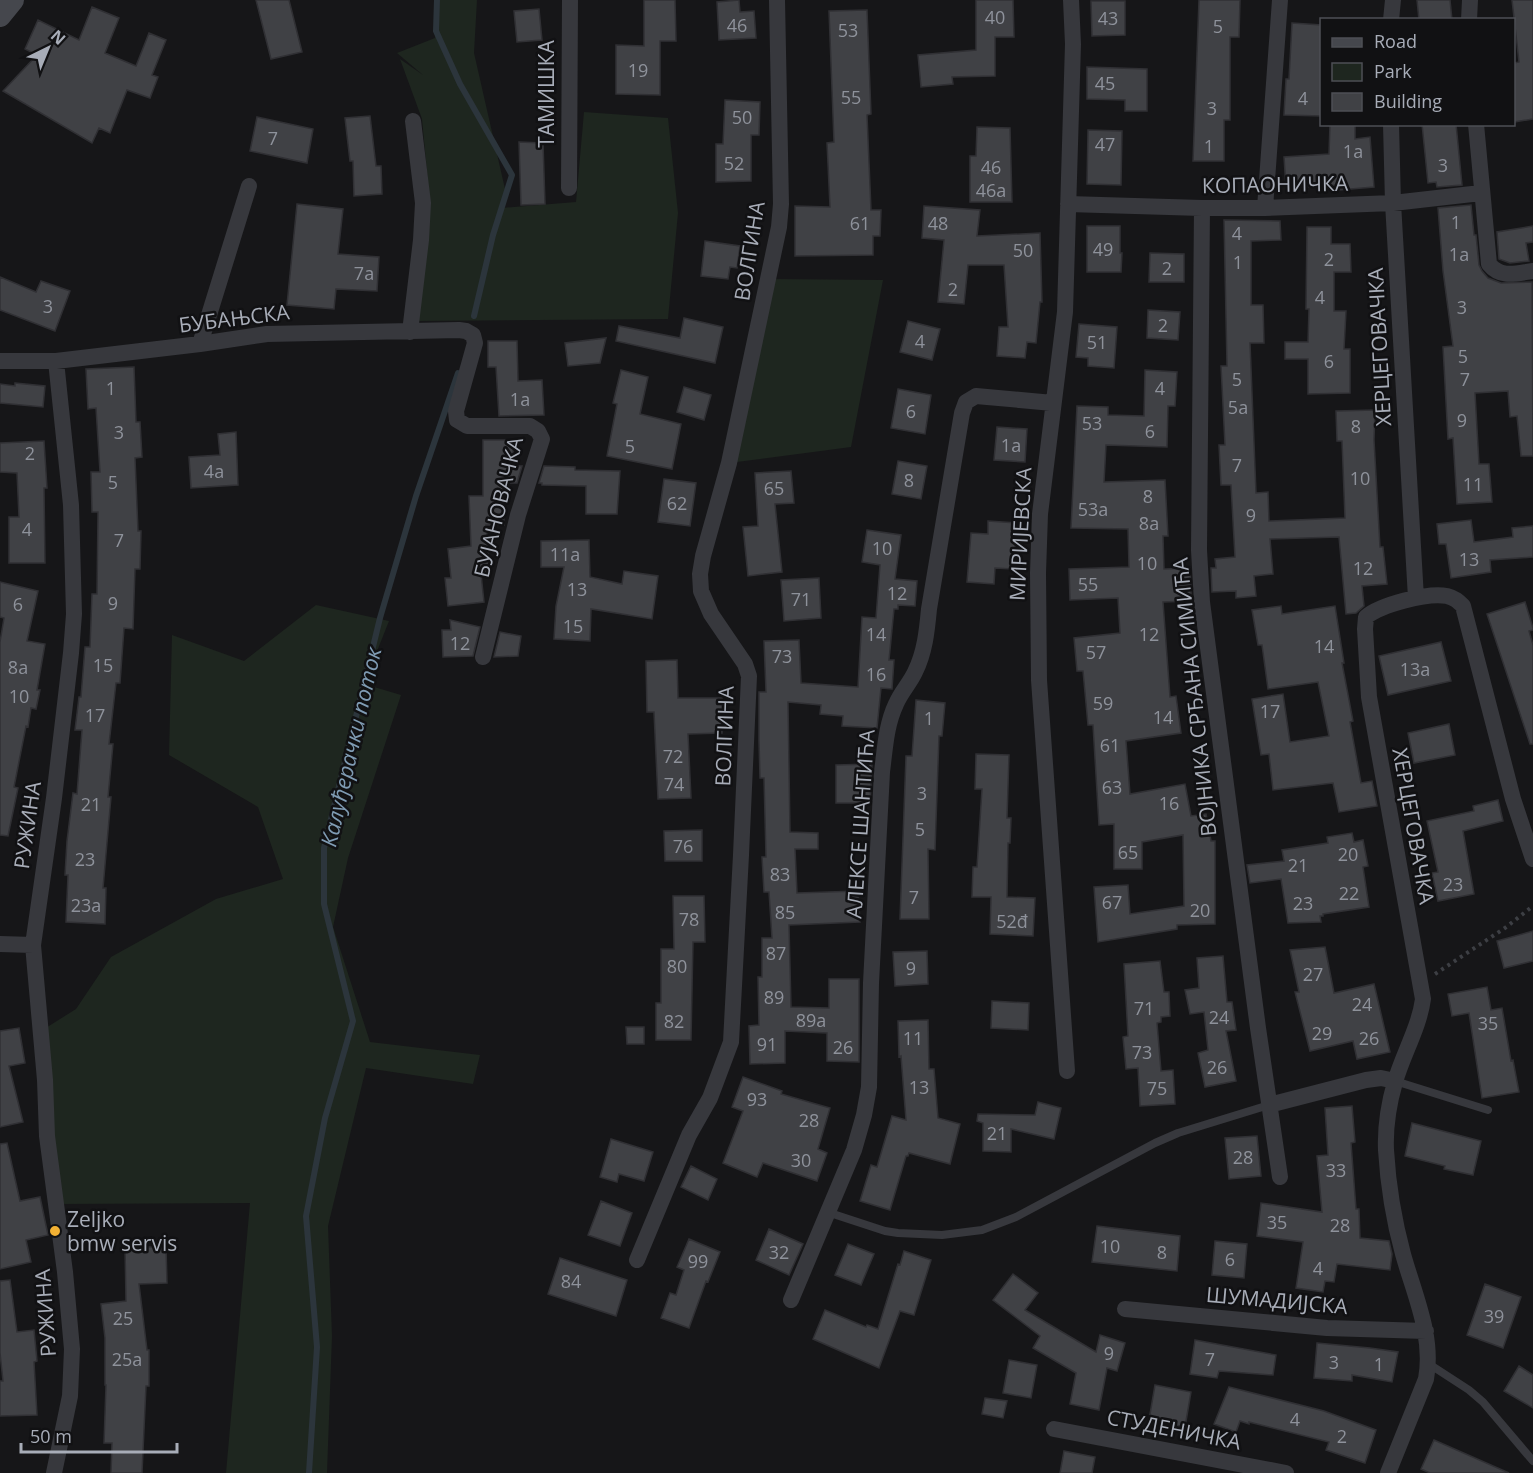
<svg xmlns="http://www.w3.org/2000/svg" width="1533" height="1473" font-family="'Open Sans',sans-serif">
<rect width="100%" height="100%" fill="#161618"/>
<path fill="#1e261f" d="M440,0H477L474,53L505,189L501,208L576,202L584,112L668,118L678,213L668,319L414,321L430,203L422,119L400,59L423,75L397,53L435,38Z
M769,279L883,280L851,447L729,463Z
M316,605L389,621L364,684L401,695L348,858L333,927L370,1042L480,1055L473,1084L366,1068L328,1226L332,1336L327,1473H226L250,1203L57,1204L41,1031L76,1009L111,957L216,899L283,879L258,807L169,755L172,635L244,661Z"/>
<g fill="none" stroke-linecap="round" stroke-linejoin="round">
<path stroke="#2c353c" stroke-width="6" d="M437,0L436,31L460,84L512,175L493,235L474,316
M309,1473L317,1347L306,1216L325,1118L353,1021L324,904V848L380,618L416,496L458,373"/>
</g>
<path fill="#404145" stroke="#303034" stroke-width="1.5" d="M256,0H289L302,52L271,59Z
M644,0H675L676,41H660V95L616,94V45L644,46Z
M739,0L740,12L754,11L756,38L719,40L717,2Z
M976,0H1013L1014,37H995V76L952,77L953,84L921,87L918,55L976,50Z
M1199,0H1240L1239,37H1230V120H1224V161H1193Z
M1417,0H1450L1452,20H1419Z
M1512,0H1533V119L1514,122V63L1519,62Z
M1091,1H1125V35L1092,36Z
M92,7L119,18L105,53L136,66L149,33L166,40L152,75L158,77L150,98L127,90L110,133L99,128L92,143L3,91L37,55L25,49L38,20L79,40Z
M539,9L542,40L517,42L514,11Z
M867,10L871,114L867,115L871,210H881L880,236H873V255L795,256V206L830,207L827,143L834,142L829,11Z
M1292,23L1322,25V116L1284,115L1286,79H1289Z
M1087,67L1147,69V111H1125V100L1087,99Z
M725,100L760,102L759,135H751V181L716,182V144H723Z
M370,116L376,166H381L382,194L354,196L353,161H350L345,118Z
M257,117L313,129L307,163L250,151Z
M1330,124H1355V139L1370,137L1374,187L1339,190L1338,185L1286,188L1284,157L1329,154Z
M1422,124H1456L1462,185L1437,187L1436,182L1428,183Z
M977,127L1010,128L1012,202H970V156H976Z
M1088,130L1122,131L1121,185L1087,184Z
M519,142L543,143L545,204L521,205Z
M297,204L343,209L338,254L379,257L377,291L336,289L334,309L287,305Z
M1471,205L1474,235H1476L1479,265L1482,271L1488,278L1501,283L1532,282L1533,456H1521L1517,416L1510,417L1508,391L1475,393L1479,464H1489L1492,502L1457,504L1453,438L1448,439L1443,347L1453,346L1443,271L1438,208Z
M924,206L980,210L977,236L1040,233L1042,302H1040L1036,343L1027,342L1025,358L997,356L999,327H1008L1004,265H968L964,304L938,302L944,240L922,238Z
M1224,220L1280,221L1281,240L1251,241V305H1263L1264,343H1250L1256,493L1268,492L1269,521L1345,518L1342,441H1337L1336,411L1375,410L1374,440L1380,547H1383L1387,584L1362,586L1364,606L1356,613L1346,614L1339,537L1270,539L1273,574L1254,576L1256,596L1236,598V591L1212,592L1211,568H1216L1215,559L1235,557L1231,485H1221L1219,445H1225L1221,366H1227Z
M1087,226H1120V253H1122L1121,272H1087Z
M1533,226V242L1526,243L1529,261L1510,263L1499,259L1497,232Z
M1307,227H1331V244H1350L1351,272H1334V311H1346L1344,349H1350V393L1308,394V359H1285V342H1308L1309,309H1306Z
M705,241L740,246L737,268L730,267L728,279L701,276Z
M1150,253L1184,254V282H1149Z
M0,277L36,292L41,281L70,291L55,331L0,310Z
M1148,310L1180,312L1178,340L1147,338Z
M684,318L723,327L715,363L616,341L619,326L680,338Z
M908,321L940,329L932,360L900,352Z
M1079,324L1117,327L1114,368L1088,366V358L1076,357Z
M606,338L600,363L568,366L565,343Z
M488,341H517L518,381L542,380L544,415L499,416L496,367H488Z
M134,367L136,422H140L142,457L135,458L138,531H141L140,569H135L133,629L124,628L120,683H116L109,744H113L108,797H111L103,888H106L105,924L66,922L68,875H65L67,841L73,793L77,794L82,730H75L79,697H81L85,647H90L92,594H97L98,512H92L91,472H100L96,408L88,409L86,369Z
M621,370L648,377L640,414L681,424L672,469L607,456L617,404L613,403Z
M1145,370L1177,372L1175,406H1168L1167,447L1106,445L1104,482L1165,480L1168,536H1163L1164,569L1190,568L1191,594L1190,601L1163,602L1170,697L1176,696L1181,733L1126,741L1130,794L1185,784L1191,816L1206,814L1211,841H1215V924L1177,925V929L1098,942L1094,887L1128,885L1130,914L1184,906L1183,835L1142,842V869H1114V824L1099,825L1093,725H1088L1083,671H1077L1074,638L1120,633L1118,598L1070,600L1069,569L1129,567L1128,529L1071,528L1077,406L1108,407V415L1144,416Z
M15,383L45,386L43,407L0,403V384L15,386Z
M684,387L711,395L704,420L677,412Z
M898,389L931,395L925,434L891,428Z
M997,427L1027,429L1025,462L994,460Z
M236,432L238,485L191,488L189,457L220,455L218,434Z
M483,440H513V466H522L517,483H503L504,525H486L490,573L481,574L484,602L448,606L445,578H451L448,549L471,546L469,496H483Z
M44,441L47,488H44L45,563H9V517H19L17,473L0,472V443Z
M898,461L927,466L921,499L892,494Z
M544,466L575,467V470L620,471L617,514H586V486L542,485V483H539Z
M791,471L794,503L775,504L782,572L748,576L743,527L758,526L755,473Z
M664,479L696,483L690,526L658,522Z
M1471,520L1474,542L1513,537L1512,528L1533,526V557L1490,560L1491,572L1451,578L1446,544H1439L1437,524Z
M988,521L1017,523L1013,569L995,568L994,584L967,582L971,533L988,534Z
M867,530L901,535L895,579L917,581L915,606L898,605V609H894L889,660H894L892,689L881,688L877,728L842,726L843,716L820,714L821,705L788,702L790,832L818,833V849H795L797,893L858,891L860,922L789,925L791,1007L829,1008V979H859V1062L827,1061V1033L785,1031V1063L750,1064L749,1026L759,1025L758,977H762V938H772L769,892H764L762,857H766L764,778H760L759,741V692H766L764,641L799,640L801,683L858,687L862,617L876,618L880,565L862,562Z
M589,540L590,577L622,584L624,571L658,576L652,619L591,609L590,641L554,639L556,606L564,567H541V541Z
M819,578L821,618L784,621L781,580Z
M0,582L38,591L27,641L45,644L37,690H40L36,709L31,708L28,727L26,726L14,787L18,788L8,836L0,835V642L4,618L0,617Z
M1525,602L1533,628V630L1529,631L1533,645V744H1530L1487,614Z
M1281,606L1282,614L1335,606L1344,663H1342L1353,721L1350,722L1361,783L1372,781L1377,806L1339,812L1333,783L1273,790L1269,754L1261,755L1252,699L1283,694L1290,742L1329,736L1318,682L1268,689L1262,645H1258L1252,610Z
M450,620L480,627L473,656L443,657L442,630H451Z
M500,632L521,636L518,656L494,657Z
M1441,642L1451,681L1388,695L1379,656Z
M677,660L678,698H722V733L688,734L691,798L658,799L654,712H647L646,661Z
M916,700L945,703L942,736H939L935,850L928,849L929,919H900L906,756H912Z
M1449,724L1455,755L1414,763L1408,733Z
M976,754L1009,755L1007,818H1011L1010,843H1008L1007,897L1035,898L1033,936L990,934L991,897H972L973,867H977L982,789H975Z
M872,764L870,803H836V765Z
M1498,800L1503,821L1463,831L1474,894L1438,901L1432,873L1438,872L1427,821L1474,811L1473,806Z
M702,830V861H665L664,831Z
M1352,833L1354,842L1363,840L1368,866L1363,867L1369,907L1323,914V916H1320L1321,922L1288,923L1281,879L1250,883L1247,865L1284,861L1282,850L1328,843L1327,837Z
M673,896H704L705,942H693L691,1040H656V1003H661V949H674Z
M1533,931V961L1504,968L1497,941Z
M1325,947L1334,993L1374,984L1390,1052L1357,1059L1353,1041L1310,1051L1295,992H1299L1290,950Z
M927,951L928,984L895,986L893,952Z
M1223,956L1227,1002H1232L1236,1030L1226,1031L1236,1081L1205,1087L1198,1053L1208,1050L1204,1012L1190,1014L1185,990L1199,988L1197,958Z
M1160,961L1164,992H1169L1170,1016L1161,1017V1022L1157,1023L1161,1071L1173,1070L1175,1104L1140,1106L1138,1068L1126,1069L1123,1037L1128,1036L1124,964Z
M1487,987L1491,1010L1502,1008L1511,1061L1513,1060L1519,1092L1482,1098L1469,1013L1452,1016L1448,994Z
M992,1001L1029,1003L1028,1030L991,1028Z
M928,1020L929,1069H934L938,1118L960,1124L950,1164L909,1153L908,1156H906L890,1210L860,1201L871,1165L877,1167L892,1116L906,1120L901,1056L899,1057L898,1021Z
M626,1027H644V1044H627Z
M19,1028L25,1063L9,1066L23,1122L0,1127V1031Z
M743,1077L782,1091L781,1094L830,1108L818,1149L827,1153L817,1181L763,1163L757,1177L723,1163L743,1111L732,1107Z
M1038,1102L1061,1108L1054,1139L1011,1129V1152L983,1151V1123L977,1121L978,1114L1035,1115Z
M1352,1106L1355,1142L1351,1143L1356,1209H1359L1360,1238L1389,1241L1392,1254L1390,1270L1337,1264L1334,1282L1325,1281L1323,1292L1296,1288L1303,1242L1257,1236L1261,1203L1322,1212L1317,1156L1328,1155L1325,1108Z
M1412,1123L1481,1141L1473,1175L1444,1169L1445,1166L1405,1156Z
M1257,1136L1261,1176L1229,1179L1225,1138Z
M611,1139L653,1152L644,1181L619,1174L617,1182L600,1177Z
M7,1143L20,1201L40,1197L48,1235L26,1240L31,1262L0,1269V1144Z
M691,1166L717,1179L708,1200L681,1187Z
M601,1201L632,1213L620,1246L588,1235Z
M1097,1226L1180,1236L1177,1271L1092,1262Z
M769,1229L803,1244L789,1275L756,1260Z
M689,1239L720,1252L708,1282L706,1281L689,1328L661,1318L670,1293L676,1295L684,1270L677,1267Z
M1215,1241L1247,1244L1244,1278L1212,1275Z
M848,1244L874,1254L861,1285L835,1275Z
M125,1247H166L167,1283L139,1284L147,1350H149V1386H146L142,1473H111L112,1443H104L106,1385H105V1338L101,1304L126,1301Z
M904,1251L931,1260L914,1315L900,1311L879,1368L813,1339L825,1310L866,1327L867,1325L878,1329L898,1264L900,1265Z
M560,1258L627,1280L616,1316L548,1294Z
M1013,1274L1038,1293L1025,1310L1096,1352L1100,1335L1125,1343L1117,1371L1107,1368L1099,1410L1070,1404L1076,1373L1033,1348L1040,1336L993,1300Z
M10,1280L17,1332L34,1330L37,1361L34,1362L37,1415L0,1416V1381H3L0,1353V1281Z
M1485,1284L1521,1297L1503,1348L1467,1335Z
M1195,1340L1276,1355L1273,1375L1219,1371L1217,1378L1190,1374Z
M1317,1343L1370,1348L1398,1352L1392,1382L1352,1375V1381L1314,1378Z
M1009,1360L1037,1365L1031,1398L1003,1393Z
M1519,1366L1533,1375V1408L1504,1391Z
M1155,1385L1191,1392L1185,1427L1149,1420Z
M1229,1387L1324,1411L1376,1430L1365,1463L1326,1450L1329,1442L1249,1422V1424L1240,1421L1236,1432L1214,1424Z
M985,1398L1007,1401L1003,1418L982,1414Z
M1434,1440L1509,1473H1430L1421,1469Z
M1064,1451L1095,1457L1092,1473H1060Z"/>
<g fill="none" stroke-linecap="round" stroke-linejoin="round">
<path stroke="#3d3f44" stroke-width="4" stroke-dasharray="3 4.5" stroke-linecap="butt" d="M1435,974L1505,928L1533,906"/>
<path stroke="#37383d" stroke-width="8" d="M1395,1081L1488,1110
M827,1212L885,1231L898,1233L942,1235L982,1230L1016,1217L1155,1143L1178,1133L1269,1105
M1429,1364L1469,1390L1483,1402L1533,1461"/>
<path stroke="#37383d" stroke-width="16" d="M1391,20L1393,0
M1469,20L1470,0
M1391,124L1393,203L1416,598
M1476,124L1489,264C1501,279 1517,273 1533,271
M569,188L570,0
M1068,204L1202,208H1265L1393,203L1481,193
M1202,208L1199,550L1202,602L1258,1028L1280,1177
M1265,208L1280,0
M410,332L421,240L423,203L413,121
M200,344L249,186
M0,361H56L200,344L267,334L459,330L466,331L473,335L475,343L456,411L457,420L467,426H530L538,431L542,439L518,515L483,657
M0,944L33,945
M1067,1071L1039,680L1038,573L1040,514L1065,312L1073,44L1071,0
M1269,1105L1366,1080L1381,1078L1395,1081
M637,1260L689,1135L710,1098L731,1042L741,855L749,676L745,664L711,614L701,591L700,574L703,556L729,463L779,227L781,204L777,0
M791,1300L854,1150L864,1115L869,1087L871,983L882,772C885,749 886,725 896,704C901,692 910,683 915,672C925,652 927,630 929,609L962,413L966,402L976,396L1053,403
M1125,1309L1327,1328L1426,1331
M1054,1429L1286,1473
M54,1473L70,1396L72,1349L65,1272L47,1136L45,1080L33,945L54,798L71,653L74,614L71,505L56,361
M1388,1473L1426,1379C1434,1336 1414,1294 1403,1254C1394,1221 1388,1184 1386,1150C1385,1127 1389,1103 1395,1082C1403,1054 1419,1028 1423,999L1369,697L1365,629L1366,617C1380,605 1428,592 1447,596C1455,598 1458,601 1463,606L1513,799L1533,859"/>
<path stroke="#45474d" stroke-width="22" d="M0,16L13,0"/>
</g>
<circle fill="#f2b134" stroke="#111113" stroke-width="2" cx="55" cy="1231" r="6"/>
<g text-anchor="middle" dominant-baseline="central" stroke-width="5" stroke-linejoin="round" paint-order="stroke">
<g font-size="18" fill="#8e929b">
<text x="995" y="17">40</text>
<text x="1108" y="18">43</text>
<text x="737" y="25">46</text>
<text x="1218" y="26">5</text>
<text x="848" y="30">53</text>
<text x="638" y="70">19</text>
<text x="1105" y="83">45</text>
<text x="851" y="97">55</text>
<text x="1303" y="98">4</text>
<text x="1212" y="108">3</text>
<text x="742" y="117">50</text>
<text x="273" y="138">7</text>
<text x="1105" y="144">47</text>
<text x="1209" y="146">1</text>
<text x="1353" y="151">1a</text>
<text x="734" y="163">52</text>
<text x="1443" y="165">3</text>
<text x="991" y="167">46</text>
<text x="991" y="190">46a</text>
<text x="1456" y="222">1</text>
<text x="860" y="223">61</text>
<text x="938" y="223">48</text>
<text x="1237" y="233">4</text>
<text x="1103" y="249">49</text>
<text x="1023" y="250">50</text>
<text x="1459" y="254">1a</text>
<text x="1329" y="259">2</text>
<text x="1238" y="262">1</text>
<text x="1167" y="268">2</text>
<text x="364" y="273">7a</text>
<text x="953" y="289">2</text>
<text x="1320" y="297">4</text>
<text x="48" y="306">3</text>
<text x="1462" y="307">3</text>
<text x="1163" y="325">2</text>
<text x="920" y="341">4</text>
<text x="1097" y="342">51</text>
<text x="1463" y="356">5</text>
<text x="1329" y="361">6</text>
<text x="1237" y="379">5</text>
<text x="1465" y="379">7</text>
<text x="111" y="388">1</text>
<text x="1160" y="388">4</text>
<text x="520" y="399">1a</text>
<text x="1238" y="407">5a</text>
<text x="911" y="411">6</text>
<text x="1462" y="420">9</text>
<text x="1092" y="423">53</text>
<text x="1356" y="426">8</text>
<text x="1150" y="431">6</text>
<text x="119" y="432">3</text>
<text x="1011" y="445">1a</text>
<text x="630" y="446">5</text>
<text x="30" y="453">2</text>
<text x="1237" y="465">7</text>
<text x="214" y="471">4a</text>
<text x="1360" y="478">10</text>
<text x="909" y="480">8</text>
<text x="113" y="482">5</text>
<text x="1473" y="484">11</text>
<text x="774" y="488">65</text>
<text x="1148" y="496">8</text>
<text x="677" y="503">62</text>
<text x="1093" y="509">53a</text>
<text x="1251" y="515">9</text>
<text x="1149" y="523">8a</text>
<text x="27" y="529">4</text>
<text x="119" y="540">7</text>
<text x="882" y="548">10</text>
<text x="565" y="554">11a</text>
<text x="1469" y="559">13</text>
<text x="1147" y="563">10</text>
<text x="1363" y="568">12</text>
<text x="1088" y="584">55</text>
<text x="577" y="589">13</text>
<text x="897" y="593">12</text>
<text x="801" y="599">71</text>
<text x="113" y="603">9</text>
<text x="18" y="604">6</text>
<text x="573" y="626">15</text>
<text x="876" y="634">14</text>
<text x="1149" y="634">12</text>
<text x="460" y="643">12</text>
<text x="1324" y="646">14</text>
<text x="1096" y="652">57</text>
<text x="782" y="656">73</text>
<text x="103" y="665">15</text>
<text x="18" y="667">8a</text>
<text x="1415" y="669">13a</text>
<text x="876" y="674">16</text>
<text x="19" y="696">10</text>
<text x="1103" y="703">59</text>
<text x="1270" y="711">17</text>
<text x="95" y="715">17</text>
<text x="1163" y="717">14</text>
<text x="929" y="718">1</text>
<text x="1110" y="745">61</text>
<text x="673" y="756">72</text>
<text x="674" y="784">74</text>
<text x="1112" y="787">63</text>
<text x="922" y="793">3</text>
<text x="1169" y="803">16</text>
<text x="91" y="804">21</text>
<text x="920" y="829">5</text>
<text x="683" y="846">76</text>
<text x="1128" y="852">65</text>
<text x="1348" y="854">20</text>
<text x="85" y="859">23</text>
<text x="1298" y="865">21</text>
<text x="780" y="874">83</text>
<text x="1453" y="884">23</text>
<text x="1349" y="893">22</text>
<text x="914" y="897">7</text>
<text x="1112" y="902">67</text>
<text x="1303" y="903">23</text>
<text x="86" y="905">23a</text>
<text x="1200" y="910">20</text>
<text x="785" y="912">85</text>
<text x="689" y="919">78</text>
<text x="1012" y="921">52đ</text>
<text x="776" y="953">87</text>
<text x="677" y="966">80</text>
<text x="911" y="968">9</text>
<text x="1313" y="974">27</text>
<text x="774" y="997">89</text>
<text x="1362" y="1004">24</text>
<text x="1144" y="1008">71</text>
<text x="1219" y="1017">24</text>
<text x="811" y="1020">89a</text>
<text x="674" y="1021">82</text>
<text x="1488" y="1023">35</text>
<text x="1322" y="1033">29</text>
<text x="913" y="1038">11</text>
<text x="1369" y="1038">26</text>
<text x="767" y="1044">91</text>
<text x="843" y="1047">26</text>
<text x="1142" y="1052">73</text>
<text x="1217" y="1067">26</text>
<text x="919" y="1087">13</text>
<text x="1157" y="1088">75</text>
<text x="757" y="1099">93</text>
<text x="809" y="1120">28</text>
<text x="997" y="1133">21</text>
<text x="1243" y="1157">28</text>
<text x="801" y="1160">30</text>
<text x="1336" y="1170">33</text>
<text x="1277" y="1222">35</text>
<text x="1340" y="1225">28</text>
<text x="1110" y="1246">10</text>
<text x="779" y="1252">32</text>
<text x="1162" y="1252">8</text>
<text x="1230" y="1259">6</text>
<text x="698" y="1261">99</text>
<text x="1318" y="1268">4</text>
<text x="571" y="1281">84</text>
<text x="1494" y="1316">39</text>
<text x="123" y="1318">25</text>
<text x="1109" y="1353">9</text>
<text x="127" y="1359">25a</text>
<text x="1210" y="1359">7</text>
<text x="1334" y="1362">3</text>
<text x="1379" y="1364">1</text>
<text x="1295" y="1419">4</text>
<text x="1342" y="1436">2</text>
</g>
<g font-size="21" fill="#a8adb8" stroke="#111113">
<text transform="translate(546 94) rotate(-90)">ТАМИШКА</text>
<text transform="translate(1275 184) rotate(-1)">КОПАОНИЧКА</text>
<text transform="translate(749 251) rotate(-81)">ВОЛГИНА</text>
<text transform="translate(234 318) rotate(-7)">БУБАЊСКА</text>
<text transform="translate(1379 347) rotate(-93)">ХЕРЦЕГОВАЧКА</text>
<text transform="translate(498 507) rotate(-76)">БУЈАНОВАЧКА</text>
<text transform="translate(1020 534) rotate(-87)">МИРИЈЕВСКА</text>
<text transform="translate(1194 697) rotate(-96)">ВОЈНИКА СРЂАНА СИМИЋА</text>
<text transform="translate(724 736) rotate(-88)">ВОЛГИНА</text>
<text transform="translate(860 824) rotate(-86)">АЛЕКСЕ ШАНТИЋА</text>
<text transform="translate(27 825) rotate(-82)">РУЖИНА</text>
<text transform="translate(1414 826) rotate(80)">ХЕРЦЕГОВАЧКА</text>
<text transform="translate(1277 1300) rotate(5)">ШУМАДИЈСКА</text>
<text transform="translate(45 1313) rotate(-94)">РУЖИНА</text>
<text transform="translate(1174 1429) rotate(11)">СТУДЕНИЧКА</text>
</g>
<g font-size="21" fill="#a8adb8" stroke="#111113" text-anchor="start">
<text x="67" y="1219">Zeljko<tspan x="67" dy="24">bmw servis</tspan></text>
</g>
<g font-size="22" font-style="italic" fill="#7f9bb3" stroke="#111113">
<text transform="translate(350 747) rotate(-77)">Калуђерачки поток</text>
</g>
</g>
<rect x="1320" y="18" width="195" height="108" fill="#111113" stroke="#4d4f55" stroke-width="1.5"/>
<rect x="1332" y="38" width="30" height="9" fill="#45474d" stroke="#4d4f55" stroke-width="1.5"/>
<text x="1374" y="48" font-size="18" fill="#a8adb8">Road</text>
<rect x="1332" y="63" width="30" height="18" fill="#1e261f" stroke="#4d4f55" stroke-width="1.5"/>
<text x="1374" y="78" font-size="18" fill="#a8adb8">Park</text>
<rect x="1332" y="93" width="30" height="18" fill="#404145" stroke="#4d4f55" stroke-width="1.5"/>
<text x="1374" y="108" font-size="18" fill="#a8adb8">Building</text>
<g transform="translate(48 48) rotate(43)" stroke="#111113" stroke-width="4.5" paint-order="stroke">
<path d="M0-4.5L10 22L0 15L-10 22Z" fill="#a8adb8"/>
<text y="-9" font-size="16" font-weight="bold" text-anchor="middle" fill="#a8adb8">N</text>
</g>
<path d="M21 1443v9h156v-9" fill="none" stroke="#a8adb8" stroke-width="3"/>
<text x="30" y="1443" font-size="18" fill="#a8adb8" stroke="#111113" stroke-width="4.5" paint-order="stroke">50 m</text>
</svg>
